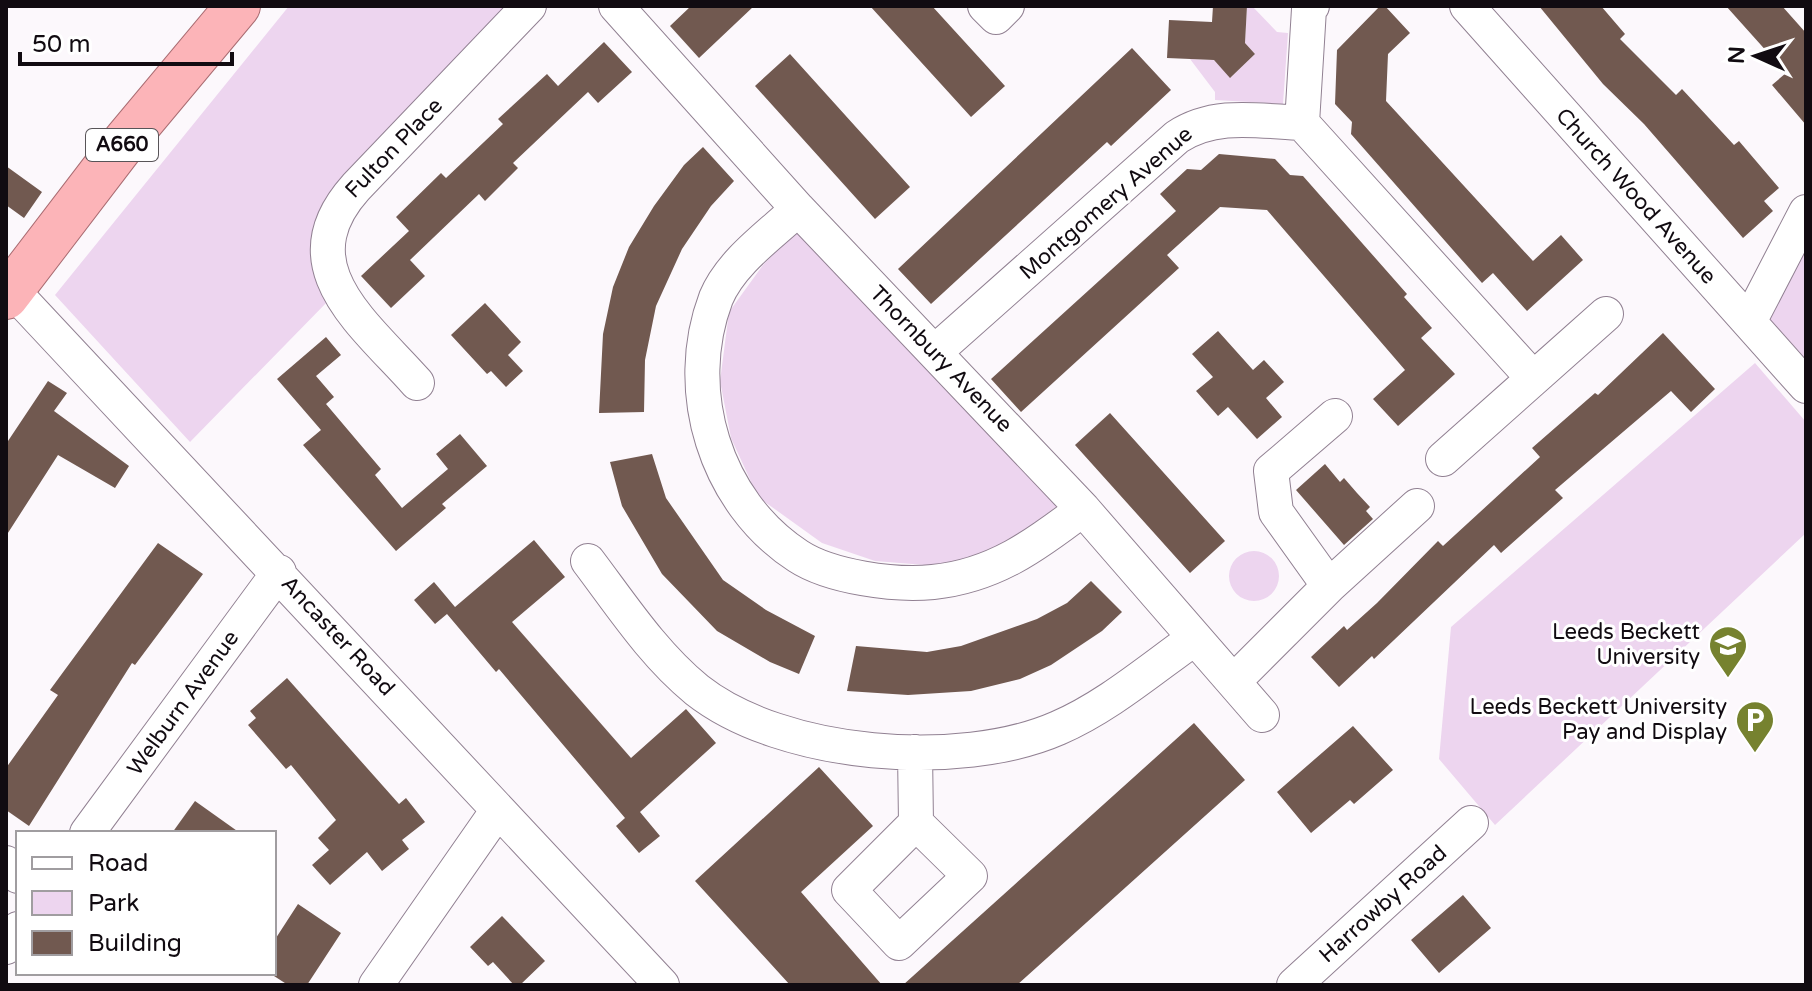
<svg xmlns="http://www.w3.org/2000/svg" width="1812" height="991" font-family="'Varela Round',sans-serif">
<rect width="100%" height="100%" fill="#fcf8fc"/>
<path fill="#edd5ef" d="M289,6H509L331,190C307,237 304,251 330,299L190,442L55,295Z
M1247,6H1252L1277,32L1288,33L1283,104L1215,100V92L1190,59L1214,60L1231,77L1255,54L1245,43Z
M797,229L1057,506L996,552L937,566L875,561L822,543L758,497L731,438L720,381L729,312L763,265Z
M1806,242V359L1767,317Z
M1755,363L1806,422V533L1495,825L1439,759L1451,627Z
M1229 576a25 25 0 1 1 50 0a25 25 0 1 1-50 0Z"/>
<path fill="#715950" d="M691,6H754L699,58L670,26Z
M870,6H932L1005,86L971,117Z
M1213,6H1247L1245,43L1255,54L1230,78L1214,60L1167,58L1169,20L1212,22Z
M1380,6H1385L1410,33L1388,54L1386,101L1533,261L1561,235L1583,260L1527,311L1493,273L1482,283L1351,134L1352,122L1335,104L1337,50Z
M1539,6H1601L1625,34L1620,39L1676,95L1682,89L1734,145L1739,141L1779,188L1764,201L1773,211L1743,238L1644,124L1603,84Z
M1726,6H1782L1806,33V125L1772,85L1786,73Z
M604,42L632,72L598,103L588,92L513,163L518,168L485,201L479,194L410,260L425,276L391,308L361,276L409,231L396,217L441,173L446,178L503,124L498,119L547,74L558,86Z
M1132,48L1171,90L1111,146L1107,142L931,304L898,269Z
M790,54L910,187L875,219L755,86Z
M703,147L734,181L711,206L682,249L656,306L645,360L644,412L599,413L603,334L613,287L629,247L654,206L684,165Z
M1219,154L1275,159L1290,175L1303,176L1407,294L1404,297L1432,328L1421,338L1455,374L1398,426L1373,399L1405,370L1267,210L1220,207L1167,255L1179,268L1021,412L991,379L1176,211L1160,194L1187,169L1201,170Z
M6,166L42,192L24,218L6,205Z
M485,303L521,342L508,355L523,371L506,387L491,371L487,374L451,335Z
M1218,331L1253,370L1264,360L1284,382L1266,398L1282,417L1257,439L1228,407L1218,416L1196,391L1213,377L1192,354Z
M1663,333L1715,389L1691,412L1671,391L1555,490L1563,498L1501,553L1494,545L1374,659L1372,656L1339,687L1311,657L1344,626L1347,630L1377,603L1438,541L1443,546L1540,457L1532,448L1595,393L1598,395Z
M326,337L341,355L316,376L334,397L326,404L381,469L375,475L402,508L448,469L436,454L460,434L487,466L442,504L446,508L396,551L303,445L321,430L277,379Z
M48,381L67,393L54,411L129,466L115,488L58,455L6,536V444Z
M1110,413L1225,541L1190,573L1075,445Z
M652,454L666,498L723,580L766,610L815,636L799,674L770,662L717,631L662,574L622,506L610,462Z
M1325,464L1340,482L1344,478L1357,493L1370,507L1366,511L1373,519L1344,545L1296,490Z
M534,540L565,577L512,622L631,758L686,709L716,743L640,812L660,836L639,853L616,826L625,818L499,669L496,672L447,614L435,624L414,600L434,582L455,607Z
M158,543L203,574L135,665L132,663L29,826L6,810V768L58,695L50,690Z
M1091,581L1122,612L1102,631L1051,665L1020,679L971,691L908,695L847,691L856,646L927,652L961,646L1037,619L1067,603Z
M287,678L399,804L406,798L425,822L402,840L409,849L382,871L367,852L330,885L312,865L329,850L318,838L336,820L291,765L286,769L248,725L256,718L250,711Z
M1194,723L1245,780L1017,985H903Z
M1353,726L1393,770L1354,804L1350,800L1311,833L1277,792Z
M819,767L873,826L801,892L882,985H790L695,881Z
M195,801L240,833H172Z
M1463,895L1491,928L1439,973L1411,940Z
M298,904L341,933L307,985H288L274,976V941Z
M502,916L545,961L520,985H514L493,962L488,966L470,947Z"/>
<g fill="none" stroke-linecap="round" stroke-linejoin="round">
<defs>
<path id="minor" d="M616,6L798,209L1083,509L1262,715
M985,6L996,17L1007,6
M1467,6L1806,386
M1302,123L1309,9L1312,6
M798,209C770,235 731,262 716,298C681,390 715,502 798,556C830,577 895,586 933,582C994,576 1036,545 1083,509
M11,289L662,985
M1749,322L1806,212
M936,351L1177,137C1215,112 1258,121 1302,123L1533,378
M417,383C364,323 285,266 356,187L529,6
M1443,459L1606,314
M588,561C622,606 653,654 697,690C782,757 960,771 1058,728C1107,707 1151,669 1195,638
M1329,586L1276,512L1271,471L1335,416
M1234,681L1329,586L1417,506
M915,752L916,823L970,876L899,943L849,890L916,823
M87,833L279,572
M6,863L18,876
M6,947L18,929
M376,985L498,810
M1294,985L1471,823"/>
<path id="trunk" d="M6,297L126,140L238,6"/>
</defs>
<use href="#minor" stroke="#918092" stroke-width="36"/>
<use href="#trunk" stroke="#a96c72" stroke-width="46"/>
<use href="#minor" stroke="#fff" stroke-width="34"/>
<use href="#trunk" stroke="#fcb4b8" stroke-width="44"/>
</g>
<defs>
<symbol id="university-pin" viewBox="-11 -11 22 30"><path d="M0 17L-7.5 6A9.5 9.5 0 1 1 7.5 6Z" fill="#76822f" stroke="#fff"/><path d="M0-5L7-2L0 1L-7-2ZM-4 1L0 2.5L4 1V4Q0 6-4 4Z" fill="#fff"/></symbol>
<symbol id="parking-pin" viewBox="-11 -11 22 30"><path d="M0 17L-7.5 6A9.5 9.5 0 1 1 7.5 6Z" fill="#76822f" stroke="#fff"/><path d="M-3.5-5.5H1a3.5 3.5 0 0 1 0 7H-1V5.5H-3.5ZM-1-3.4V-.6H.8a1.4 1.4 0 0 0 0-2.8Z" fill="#fff"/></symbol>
</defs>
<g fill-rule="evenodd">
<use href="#university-pin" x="1706" y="623" width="44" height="60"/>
<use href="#parking-pin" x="1733" y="698" width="44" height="60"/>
</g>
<g text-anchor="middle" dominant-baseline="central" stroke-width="6" stroke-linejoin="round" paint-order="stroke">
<rect fill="#fff" stroke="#585458" stroke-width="2" x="86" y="129" width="72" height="32" rx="6"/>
<g font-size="20" font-weight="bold" fill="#110b11">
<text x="122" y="145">A660</text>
</g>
<g font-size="22" fill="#110b11" stroke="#fff">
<text transform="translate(394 148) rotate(-46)">Fulton Place</text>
<text transform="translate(1636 196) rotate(48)">Church Wood Avenue</text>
<text transform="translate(1106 203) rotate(-41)">Montgomery Avenue</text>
<text transform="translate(941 359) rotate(46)">Thornbury Avenue</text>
<text transform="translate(338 636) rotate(47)">Ancaster Road</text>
<text transform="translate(183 703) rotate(-54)">Welburn Avenue</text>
<text transform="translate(1383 904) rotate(-42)">Harrowby Road</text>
</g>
<g font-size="22" fill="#110b11" stroke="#fff" text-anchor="end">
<text x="1700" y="632">Leeds Beckett<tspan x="1700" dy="25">University</tspan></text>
<text x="1727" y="707">Leeds Beckett University<tspan x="1727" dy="25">Pay and Display</tspan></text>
</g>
</g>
<rect width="1812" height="991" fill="none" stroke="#110b11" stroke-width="16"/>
<rect x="16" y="831" width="260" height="144" fill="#ffffff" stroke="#a09da0" stroke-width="2"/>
<rect x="32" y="857" width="40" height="12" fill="#ffffff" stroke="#a09da0" stroke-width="2"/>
<text x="88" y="871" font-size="24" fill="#110b11">Road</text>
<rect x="32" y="891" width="40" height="24" fill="#edd5ef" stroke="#a09da0" stroke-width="2"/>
<text x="88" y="911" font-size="24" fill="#110b11">Park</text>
<rect x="32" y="931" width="40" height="24" fill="#715950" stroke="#a09da0" stroke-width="2"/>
<text x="88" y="951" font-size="24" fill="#110b11">Building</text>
<g transform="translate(1756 56) rotate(273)" stroke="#ffffff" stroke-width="6" paint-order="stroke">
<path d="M0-6L14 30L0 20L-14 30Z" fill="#110b11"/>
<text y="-12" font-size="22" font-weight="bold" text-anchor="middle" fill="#110b11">N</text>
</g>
<path d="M20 52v12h212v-12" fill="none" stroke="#110b11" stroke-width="4"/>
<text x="32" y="52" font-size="24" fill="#110b11" stroke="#ffffff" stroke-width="6" paint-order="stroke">50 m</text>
</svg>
